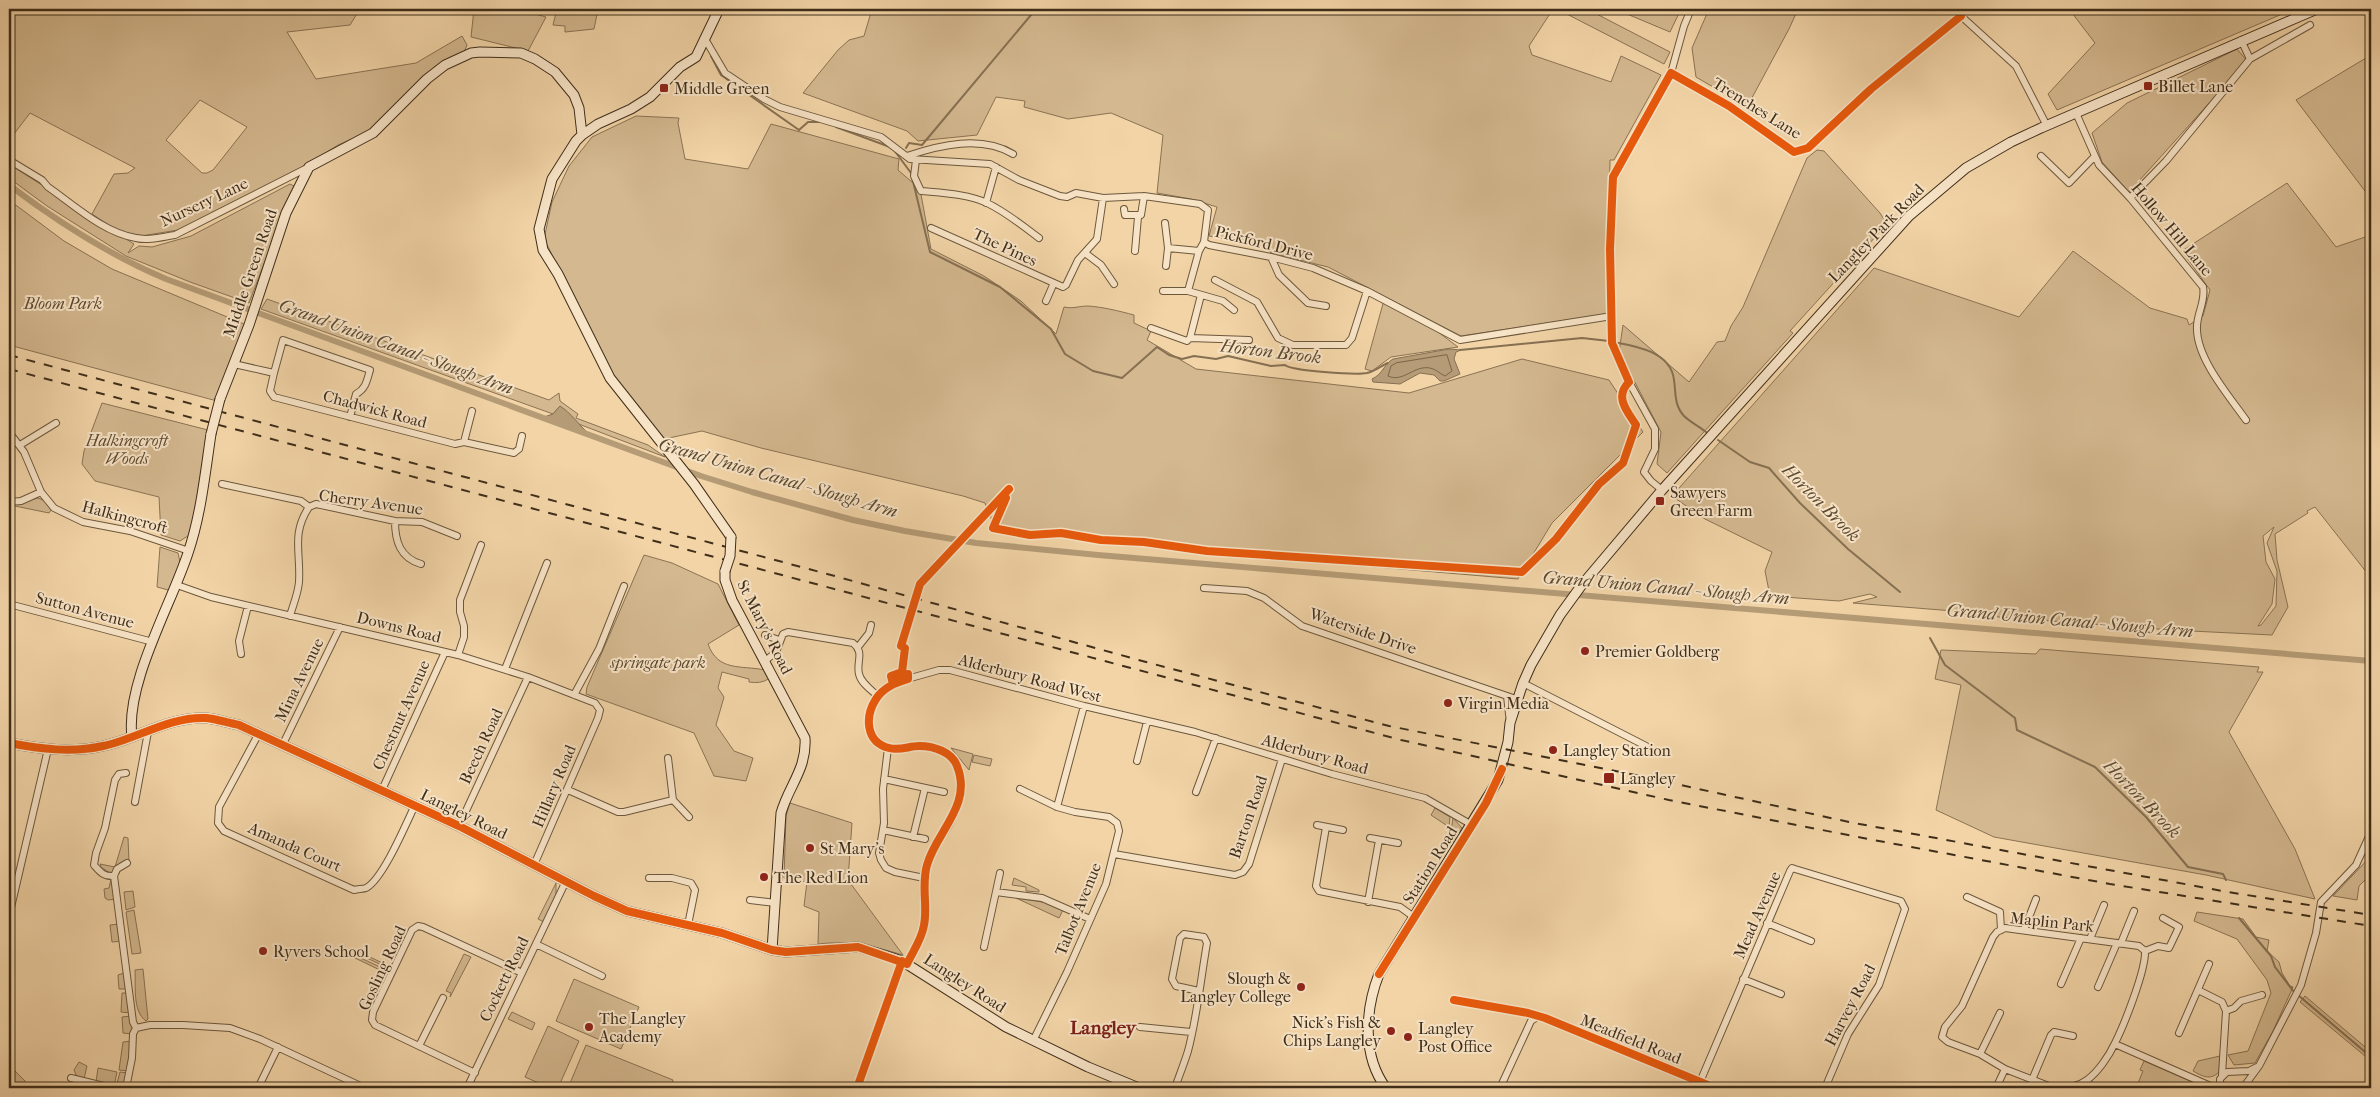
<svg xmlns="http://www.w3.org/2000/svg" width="2380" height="1097" font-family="'IM FELL French Canon',serif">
<rect width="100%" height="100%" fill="#f2d4a7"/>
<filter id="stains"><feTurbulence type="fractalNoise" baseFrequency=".004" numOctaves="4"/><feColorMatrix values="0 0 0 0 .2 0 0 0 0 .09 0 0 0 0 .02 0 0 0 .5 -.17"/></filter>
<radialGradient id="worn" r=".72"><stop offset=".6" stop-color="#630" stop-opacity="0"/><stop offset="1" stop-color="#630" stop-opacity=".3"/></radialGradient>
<path fill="#d4b88f" stroke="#8a7354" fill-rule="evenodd" d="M9,9H360L350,25L287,32L316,79L416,63L462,36L467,45L464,52L370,131L338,145L308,164L178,230L141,236L118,231L92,214L114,174L128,173L135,168L30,113L14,134L9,132ZM200,100L247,127L213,170L207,173H202L166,140Z
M474,9H517L546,17L528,51L471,37Z
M557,9H598L594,29L565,32V26L553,25Z
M872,9H1553L1529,46L1532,55L1611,82L1621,56L1661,75L1614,160H1610L1607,314L1461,336L1328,267L1271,253L1265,246L1209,236L1217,207L1191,199L1157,193L1163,135L1111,113L1068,119L1024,107L1025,101L996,97L977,135L918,141L907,131L803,93L838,50L849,40L864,36Z
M1557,9H1587L1670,52L1664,64Z
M1615,9H1681L1670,32Z
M1709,9H1798L1789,29L1747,107L1696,77L1692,48Z
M2069,9H2294L2057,110L2048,94L2095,43Z
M2237,49L2247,61L2129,192L2102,162L2092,133L2127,103Z
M2371,55V199L2296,100Z
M636,116L679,118L678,123L685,159L748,169L771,124L899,159L898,170L920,189L931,249L984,276L1021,301L1056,334L1064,307C1073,309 1079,306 1088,306C1103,307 1119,311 1134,315V323L1151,331L1147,340L1196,369L1409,393L1522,359L1609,380L1643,432L1552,523L1518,579L1200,552L996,530L985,503L963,496L761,448L702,431L664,439L619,386L544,239L552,202L569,166L592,137Z
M1817,150L1824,151L1880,213L1887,224L1790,331L1793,333L1667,473L1657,464L1661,432L1619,352L1623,325L1689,382L1717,342L1725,341L1731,326L1743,307L1807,158Z
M9,164L134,244L128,253L139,246L152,247L191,236L290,184L294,186L249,303L190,282L126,256L47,206L13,181L9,178Z
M2287,183L2336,247L2371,235V578L2315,507L2307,511L2308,513L2275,534L2277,560L2288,607L2272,635L2171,630L1959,614L1954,611L1853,603L1877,597L1870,594L1839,601L1770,596L1765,571L1772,552L1705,519L1672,496L1874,268L2019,317L2073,251L2150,308L2187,319L2189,325L2203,316L2210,290L2182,251ZM2274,527L2267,543L2277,571L2276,606L2261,625L2258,626L2272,604L2275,579L2266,562L2263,536Z
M9,200L64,241L112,269L244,324L245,329L217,401L9,345Z
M267,299L549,400L559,393L560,401L578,414L576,418L648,445L665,457L576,423L560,406L553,414L261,309Z
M1384,300L1434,329L1458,347L1391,357L1372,371L1365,369Z
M102,403L208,430L191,534L180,541L161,535L159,497L95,481L82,464L84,451Z
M38,498L43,500L52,509L49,513L10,505Z
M160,547L178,553L182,571L172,591L157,587Z
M644,555L672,563L718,584L739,625L708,644C718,672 741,665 765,670L770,678C762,683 757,683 749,682V679L722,672L718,688L724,697L716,725L734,751L753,758L746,781L714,776L694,733L586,694L587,687Z
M2040,649L2259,667L2257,672H2263L2229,732L2295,849L2315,899L2206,875L1994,837L1936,810L1961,685L1935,679L1941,650L2036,654Z
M951,748L973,754L969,770Z
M974,755L992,759L990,766L972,762Z
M790,803L852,823L848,880L903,955C873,946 849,940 818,944L819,912L804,906L807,882L784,878L786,816Z
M1435,808L1450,817L1449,827L1431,815Z
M1453,818L1462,828L1455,843L1450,838Z
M124,837L128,838L129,862L120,868L119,874H111L101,867L100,864L115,867Z
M2371,856V874L2359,886L2357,900L2333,896Z
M1014,878L1039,890V892L1026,891V887L1012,885Z
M111,879L114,881L117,899L108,900L105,898L104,889L109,888Z
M556,883V896L544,922L538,919Z
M133,891L135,907L126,910L124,892Z
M1016,898L1049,903L1063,910L1059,918Z
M134,910L141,953L132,954L126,912Z
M2197,912L2243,919L2256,937L2269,940L2267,951L2279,962L2282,973L2290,986L2293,987L2273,1031L2255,1063L2234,1065L2228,1055L2248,1051L2271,993L2267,980L2237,939L2194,921Z
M120,924L123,941L112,942L110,925Z
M355,950L391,967L390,969L354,952Z
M464,954L471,957L450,997L451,993L446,991Z
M354,955L389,971L388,974L353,957Z
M143,969L148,1019L146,1021C132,1011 136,985 135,970Z
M127,972L129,989H119L118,975Z
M574,979L639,1007L621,1049L556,1021Z
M122,993H129L131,1013L121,1012Z
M2305,996L2371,1052V1061L2300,1002Z
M512,1012L535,1023L532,1030L508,1019Z
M132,1016V1034L123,1033L122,1017Z
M548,1026L579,1041L558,1088H550L525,1077Z
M132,1041L128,1071L119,1070L123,1042Z
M586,1045L673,1080L670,1088H568Z
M2220,1056L2219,1072C2210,1081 2202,1076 2193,1071L2198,1061Z
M2144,1061L2206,1088H2136L2143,1071L2140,1070Z
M79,1062L87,1066L84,1079L76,1075L74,1070Z
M9,1065L32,1088H9Z
M98,1068L117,1072L114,1086L96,1082Z
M120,1072L128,1073L122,1088L116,1087Z"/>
<path fill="#b59c77" stroke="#867052" d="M1449,349L1461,350L1456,352L1454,359L1460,374L1444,381H1440L1434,375L1420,373L1400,384L1373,382L1372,379C1383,374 1384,364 1393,359Z
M560,406C571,413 578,424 588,433L544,417L553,414Z"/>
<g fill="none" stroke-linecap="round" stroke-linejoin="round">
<path stroke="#7a6548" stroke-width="1" d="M1447,355L1452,371L1445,376C1440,374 1436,369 1430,368C1414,365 1403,383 1388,376L1391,366L1396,363Z"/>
<path stroke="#867052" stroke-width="2" d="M711,56L721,75L799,130L808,122H822
M836,127L890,147
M906,148L909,143L922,145L1036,9
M894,150L911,173L930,252L1000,287L1051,329L1065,354L1093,371L1122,378L1157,347L1169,355L1182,359L1194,356L1216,359L1228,356L1271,366L1285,365C1291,371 1356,375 1367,373C1376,371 1382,365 1388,363
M1614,342C1636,346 1671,352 1674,380C1676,393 1674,405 1684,416C1690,422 1700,427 1706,432
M1460,350L1582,338L1609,341
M1718,440L1750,462L1769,468L1800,503L1848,549L1900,592
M1930,638L1945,665L2015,718L2017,730L2095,767L2146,817L2188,867L2223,874L2226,880
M2239,918L2271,956L2275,967L2294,992
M2298,995L2371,1057"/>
<path stroke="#b59c77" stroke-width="6" d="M9,185C58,222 109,255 166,279L701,476L752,492L853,520L905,531L976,543L1098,555L2371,661"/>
<defs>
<path id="street" d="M1961,16L2016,66L2047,126
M1961,16L1962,9
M705,39L725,73L764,99L780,107L881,137L910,159L990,164L1019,180L1060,196L1067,197L1076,193L1103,198L1144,196L1200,204L1208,210L1204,242
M2241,40L2250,59
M1671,73L1729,106L1794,152L1808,148L1871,89L1961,16
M2076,113L2099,165L2131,199L2203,287C2206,302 2196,314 2197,329C2197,359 2229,396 2246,420
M907,156C940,145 981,135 1013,154
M2041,156L2069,183L2094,157
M9,160L42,180L48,187C74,205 104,233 136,238C149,241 162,237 175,235L309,167
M916,160L914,176L921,191C942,193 968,194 987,203C1006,212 1023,226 1039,238
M2130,198L2166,161L2250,59L2310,25
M986,203L996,167
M1124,209L1125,215H1141L1144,196
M1165,223L1168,248
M931,228L1063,287L1066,285L1078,260L1097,239L1103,198
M1204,242L1209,245L1271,257L1313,268L1367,291L1460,340L1612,316
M1135,251L1138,217
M1085,253L1101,265L1114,284
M1271,257L1279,275L1308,303L1326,306
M1166,266L1168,248L1199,251
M1215,280L1257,302L1278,338L1293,345H1346L1352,338L1367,291
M1163,291H1188L1199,251L1204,242
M1188,291L1223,301L1234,310
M1046,301L1053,285
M1151,328L1187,341L1190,338L1249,340
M1190,338L1201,295
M234,364L274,373L270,391L274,397L455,444L464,442L514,453L519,449L522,436
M274,373L283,340L370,370C367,380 366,389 356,394L350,417
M9,432L24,452L41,492L54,508L83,522L130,531L189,551
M464,442L472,411
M20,445L56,423
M222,484L301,501L309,507L316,504L395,521L422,522L457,536
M1662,490L1651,481L1644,472L1655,449V429L1629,382L1612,343L1610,249L1613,177L1671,73L1684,26L1691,9
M9,502L21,501L41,492
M395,521C395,541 400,558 421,564
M177,585L211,597L458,655L528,677L595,703L600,710L598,718L534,865
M1204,588L1247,591L1264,598L1302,626L1516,699
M9,604L153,642
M290,616C293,605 298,594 299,582C301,553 291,534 309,507
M765,635L779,640
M858,647L869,633L871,625
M241,654L239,641L248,606
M458,655L464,637V626L460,612V600L481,545
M765,661L776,652L783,634L788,632L853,643C865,653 856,661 859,674C861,683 871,690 878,696
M505,669L547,563
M900,681L939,670H950L1084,706L1195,732L1332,774L1425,798L1472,825
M898,682C885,687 873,697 870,711C864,733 879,750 903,749C908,749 912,747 917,746C931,745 950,751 956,764C964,780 959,803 952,819C945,836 931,846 926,865C921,885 925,903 925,922C924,936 913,951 907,964
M1523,683L1646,746
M574,695L599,649L624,586
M1507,696L1510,723
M259,733L219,807L218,823L224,831L354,890C358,889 363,889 366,888C383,879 406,824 415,805
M283,744L340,627
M888,748L883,789L884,823L879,853L881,860L886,868L895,872L924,878
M1137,761L1147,722
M126,773L119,774L115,780L105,828L96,853L94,865C100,872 104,877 114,876L117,869L127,863
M884,779L944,792
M1020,789L1057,807L1075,812L1109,817L1117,823L1119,831L1106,884L1067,972L1033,1041
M382,790L445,652
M568,790L618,812H624L673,800L668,758
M1196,792L1216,738
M673,800L689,817
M135,802L148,732
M1057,807L1084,706
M1317,825L1343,830
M459,826L528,677
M1326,827L1316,886L1319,891L1400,907L1414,917
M883,830L925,839
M913,837L925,788
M1370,838L1398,843
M1114,854L1235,875L1243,872L1249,864L1282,759
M114,876L133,1022L136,1028
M649,878H672L691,883L695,890L688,925
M996,892L1042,898L1090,919
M1967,897L2000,912L2001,930
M750,900L776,903
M1368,902L1379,840
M9,916L48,749
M1767,923L1811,941
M2024,930L2036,899
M2090,939L2104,905
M2121,943L2134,911
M536,944L602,976
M984,947L1000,873
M2145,951L2158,946L2169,948L2179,927L2163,918
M1743,979L1781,994
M2061,984L2081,938
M2098,987L2117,943
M2198,990L2222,1002L2226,1011L2222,1075
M1454,1000L1528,1013L1545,1018L1715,1088
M2226,1011L2234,1008L2241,1001L2262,995
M1140,1027L1191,1032
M136,1028L150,1025H183L230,1028L260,1039L365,1088
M2179,1033L2209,964
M2115,1044L2215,1088
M419,1046L443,998
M1980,1054L2000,1013
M475,1073L375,1025L372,1020L373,1012L412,930L418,926L423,927L522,973
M71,1078L112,1088
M2032,1080L2051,1035L2054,1032L2073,1036
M2087,1080L2090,1088
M1700,1082L1790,871L1792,868L1795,869L1901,901L1905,909L1879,985L1848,1034L1825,1088
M2245,1085L2259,1066L2301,985L2316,933L2321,902L2356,865L2371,832
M126,1088L132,1058L133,1034L136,1028
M258,1088L278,1047
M467,1088L566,881
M915,1088L920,1086L924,1088
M1175,1088C1179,1076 1184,1064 1188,1051C1197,1018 1201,977 1207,943L1204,937L1184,934L1180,938L1172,979L1176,986L1199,991
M1500,1088L1531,1021L1537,1017
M1996,1088L2005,1069
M2054,1088L2005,1069L1980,1054L1948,1042L1942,1037L1945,1027L1962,1006L1993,937L1997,932L2005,928L2139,946L2145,951C2146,970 2124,1025 2115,1043C2109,1056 2098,1072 2087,1080C2079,1086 2070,1087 2061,1088
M2220,1088V1079L2227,1072L2249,1071L2257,1067"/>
<path id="secondary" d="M719,9L696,57L680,67L650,97L631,109L598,124L582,135L576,141L552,179L539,229L543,250L558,274L610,378L694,484L731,537
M220,399L249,325L286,213L309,167L373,133L427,79L445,65L471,53L480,52L521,53L535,59L555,72L574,95L579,108L582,135
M725,571V580L732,600L805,738C807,769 789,785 781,813L772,950
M132,737C125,684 171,605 188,553C201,515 205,474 211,434
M9,743C40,749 72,753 103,746C137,739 170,716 206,718C217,719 228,723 239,725L459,826L594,896L627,911L722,933L772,950L786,952L858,947L902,961L1006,1027L1088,1067L1139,1088
M1386,1088C1362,1056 1365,1010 1379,974L1498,780L1508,742L1510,723L1523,683L1531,665L1560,615L1581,586L1662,490L1909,216L1966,168L2011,142L2041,128L2317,9"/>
</defs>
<use href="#street" stroke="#6c583d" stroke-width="8"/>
<use href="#secondary" stroke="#3f2e1a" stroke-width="11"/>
<use href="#street" stroke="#f7e3c6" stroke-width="6"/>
<use href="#secondary" stroke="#f7e3c6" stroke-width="9"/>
<path stroke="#3f2e1a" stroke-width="2" stroke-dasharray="9 9" stroke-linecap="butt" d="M9,355L831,575L1146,662L1389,726L1626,773L1849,822L2228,892L2371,915
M9,369L1401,740L1669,800L1863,838L2110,884L2371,926"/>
<defs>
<path id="secondary-bridge" d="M211,434L220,399
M725,571L730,556L731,537"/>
</defs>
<use href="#secondary-bridge" stroke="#3f2e1a" stroke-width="11" stroke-linecap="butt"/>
<use href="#secondary-bridge" stroke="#f7e3c6" stroke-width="9"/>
<defs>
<path id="cycleway" d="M1006,498L993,528L1030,535L1061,533L1101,540L1144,542L1207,551L1522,572L1556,539L1599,484L1623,463L1636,425C1627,411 1614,397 1629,382L1612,343L1610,249L1613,177L1671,73L1729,106L1794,152L1808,148L1871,89L1961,16L1962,9
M9,743C40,749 72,753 103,746C137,739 170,716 206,718C217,719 228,723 239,725L459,826L594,896L627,911L722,933L772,950L786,952L858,947L907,964C913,951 922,939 924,925C928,906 921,886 927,865C936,832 973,805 957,766C952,752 934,746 919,746C909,746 900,751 889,748C865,742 865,716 876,699C884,687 895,683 908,679V674L892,680L891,676L902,672L905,648L901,646L920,584L1009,489
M1379,974L1486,803L1502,769
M1454,1000L1528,1013L1545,1018L1715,1088
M857,1088L902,961"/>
</defs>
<use href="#cycleway" stroke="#f7e3c6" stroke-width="11"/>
<use href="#cycleway" stroke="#e8590c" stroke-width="8"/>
</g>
<g fill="#8f2418" stroke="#f7e3c6" stroke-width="2">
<rect x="2143" y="81" width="10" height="10" rx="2.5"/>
<rect x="659" y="83" width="10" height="10" rx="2.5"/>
<rect x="1655" y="496" width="10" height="10" rx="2.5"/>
<circle cx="1585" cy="651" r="5"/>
<circle cx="1448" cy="703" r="5"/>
<circle cx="1553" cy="750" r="5"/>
<rect x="1603" y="772" width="12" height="12" rx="2.5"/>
<circle cx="810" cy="848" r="5"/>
<circle cx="764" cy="877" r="5"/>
<circle cx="263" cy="951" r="5"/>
<circle cx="1301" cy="987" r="5"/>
<circle cx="589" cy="1027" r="5"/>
<circle cx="1391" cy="1031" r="5"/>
<circle cx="1408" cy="1037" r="5"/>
</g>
<g text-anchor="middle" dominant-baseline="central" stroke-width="4" stroke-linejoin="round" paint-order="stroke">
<g font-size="16" fill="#3f2e1a" stroke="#f7e3c6" text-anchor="start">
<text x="2158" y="86">Billet Lane</text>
<text x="674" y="88">Middle Green</text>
<text x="1670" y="492">Sawyers<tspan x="1670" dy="18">Green Farm</tspan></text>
<text x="1595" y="651">Premier Goldberg</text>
<text x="1458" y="703">Virgin Media</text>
<text x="1563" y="750">Langley Station</text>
<text x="1620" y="778">Langley</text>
<text x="820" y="848">St Mary's</text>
<text x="774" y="877">The Red Lion</text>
<text x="273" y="951">Ryvers School</text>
<text x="1291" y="978" text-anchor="end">Slough &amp;<tspan x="1291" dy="18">Langley College</tspan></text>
<text x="599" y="1018">The Langley<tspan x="599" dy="18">Academy</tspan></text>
<text x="1381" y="1022" text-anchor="end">Nick's Fish &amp;<tspan x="1381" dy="18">Chips Langley</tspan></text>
<text x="1418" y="1028">Langley<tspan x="1418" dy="18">Post Office</tspan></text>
</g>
<g font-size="16" fill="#3f2e1a" stroke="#f7e3c6">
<text transform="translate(1757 108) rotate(32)">Trenches Lane</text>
<text transform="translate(204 202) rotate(-25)">Nursery Lane</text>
<text transform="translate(2172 229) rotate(50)">Hollow Hill Lane</text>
<text transform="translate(1876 233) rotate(-46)">Langley Park Road</text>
<text transform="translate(1264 243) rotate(14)">Pickford Drive</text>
<text transform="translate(1005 247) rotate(25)">The Pines</text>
<text transform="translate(250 273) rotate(-71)">Middle Green Road</text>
<text transform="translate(375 409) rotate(15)">Chadwick Road</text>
<text transform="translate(371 502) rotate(8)">Cherry Avenue</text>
<text transform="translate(125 517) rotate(15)">Halkingcroft</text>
<text transform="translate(85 610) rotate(15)">Sutton Avenue</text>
<text transform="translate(399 627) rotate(14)">Downs Road</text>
<text transform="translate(765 627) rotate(63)">St Mary's Road</text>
<text transform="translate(1363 631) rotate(19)">Waterside Drive</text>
<text transform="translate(1030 678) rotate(15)">Alderbury Road West</text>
<text transform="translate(299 680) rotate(-64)">Mina Avenue</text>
<text transform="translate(401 715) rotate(-66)">Chestnut Avenue</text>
<text transform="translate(481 746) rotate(-65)">Beech Road</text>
<text transform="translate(1315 754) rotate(16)">Alderbury Road</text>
<text transform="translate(554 786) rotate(-67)">Hillary Road</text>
<text transform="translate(464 814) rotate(26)">Langley Road</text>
<text transform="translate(1248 817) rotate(-71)">Barton Road</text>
<text transform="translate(295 847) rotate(24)">Amanda Court</text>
<text transform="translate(1430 865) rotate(-58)">Station Road</text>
<text transform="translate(1078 909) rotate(-68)">Talbot Avenue</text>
<text transform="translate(1757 915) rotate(-66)">Mead Avenue</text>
<text transform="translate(2052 922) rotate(6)">Maplin Park</text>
<text transform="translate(382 968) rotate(-65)">Gosling Road</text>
<text transform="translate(504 979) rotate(-64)">Cockett Road</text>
<text transform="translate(965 983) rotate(33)">Langley Road</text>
<text transform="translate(1850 1005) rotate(-62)">Harvey Road</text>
<text transform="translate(1631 1039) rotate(22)">Meadfield Road</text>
</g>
<g font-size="16" font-style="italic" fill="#5d4a31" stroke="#f7e3c6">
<text x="63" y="303">Bloom Park</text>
<text x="127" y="440">Halkingcroft<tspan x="127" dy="18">Woods</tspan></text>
<text x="658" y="662">springate park</text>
</g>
<g font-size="18" font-style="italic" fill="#5c4a31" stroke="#f7e3c6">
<text transform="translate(396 347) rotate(20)">Grand Union Canal - Slough Arm</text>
<text transform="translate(1271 352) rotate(7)">Horton Brook</text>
<text transform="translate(778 478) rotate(16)">Grand Union Canal - Slough Arm</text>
<text transform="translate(1821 503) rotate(45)">Horton Brook</text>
<text transform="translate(1666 588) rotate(5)">Grand Union Canal - Slough Arm</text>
<text transform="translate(2070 621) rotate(5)">Grand Union Canal - Slough Arm</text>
<text transform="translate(2142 799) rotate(46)">Horton Brook</text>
</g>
<g font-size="19" font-weight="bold" fill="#7a1f14" stroke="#f7e3c6">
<text x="1103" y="1028">Langley</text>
</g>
</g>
<rect width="2380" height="1097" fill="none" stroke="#f2d4a7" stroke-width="30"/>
<rect x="10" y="10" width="2360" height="1077" fill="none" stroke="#3f2e1a" stroke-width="2.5"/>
<rect x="15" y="15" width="2350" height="1067" fill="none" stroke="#3f2e1a"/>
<rect width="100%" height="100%" filter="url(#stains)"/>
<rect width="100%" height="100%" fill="url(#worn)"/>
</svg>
